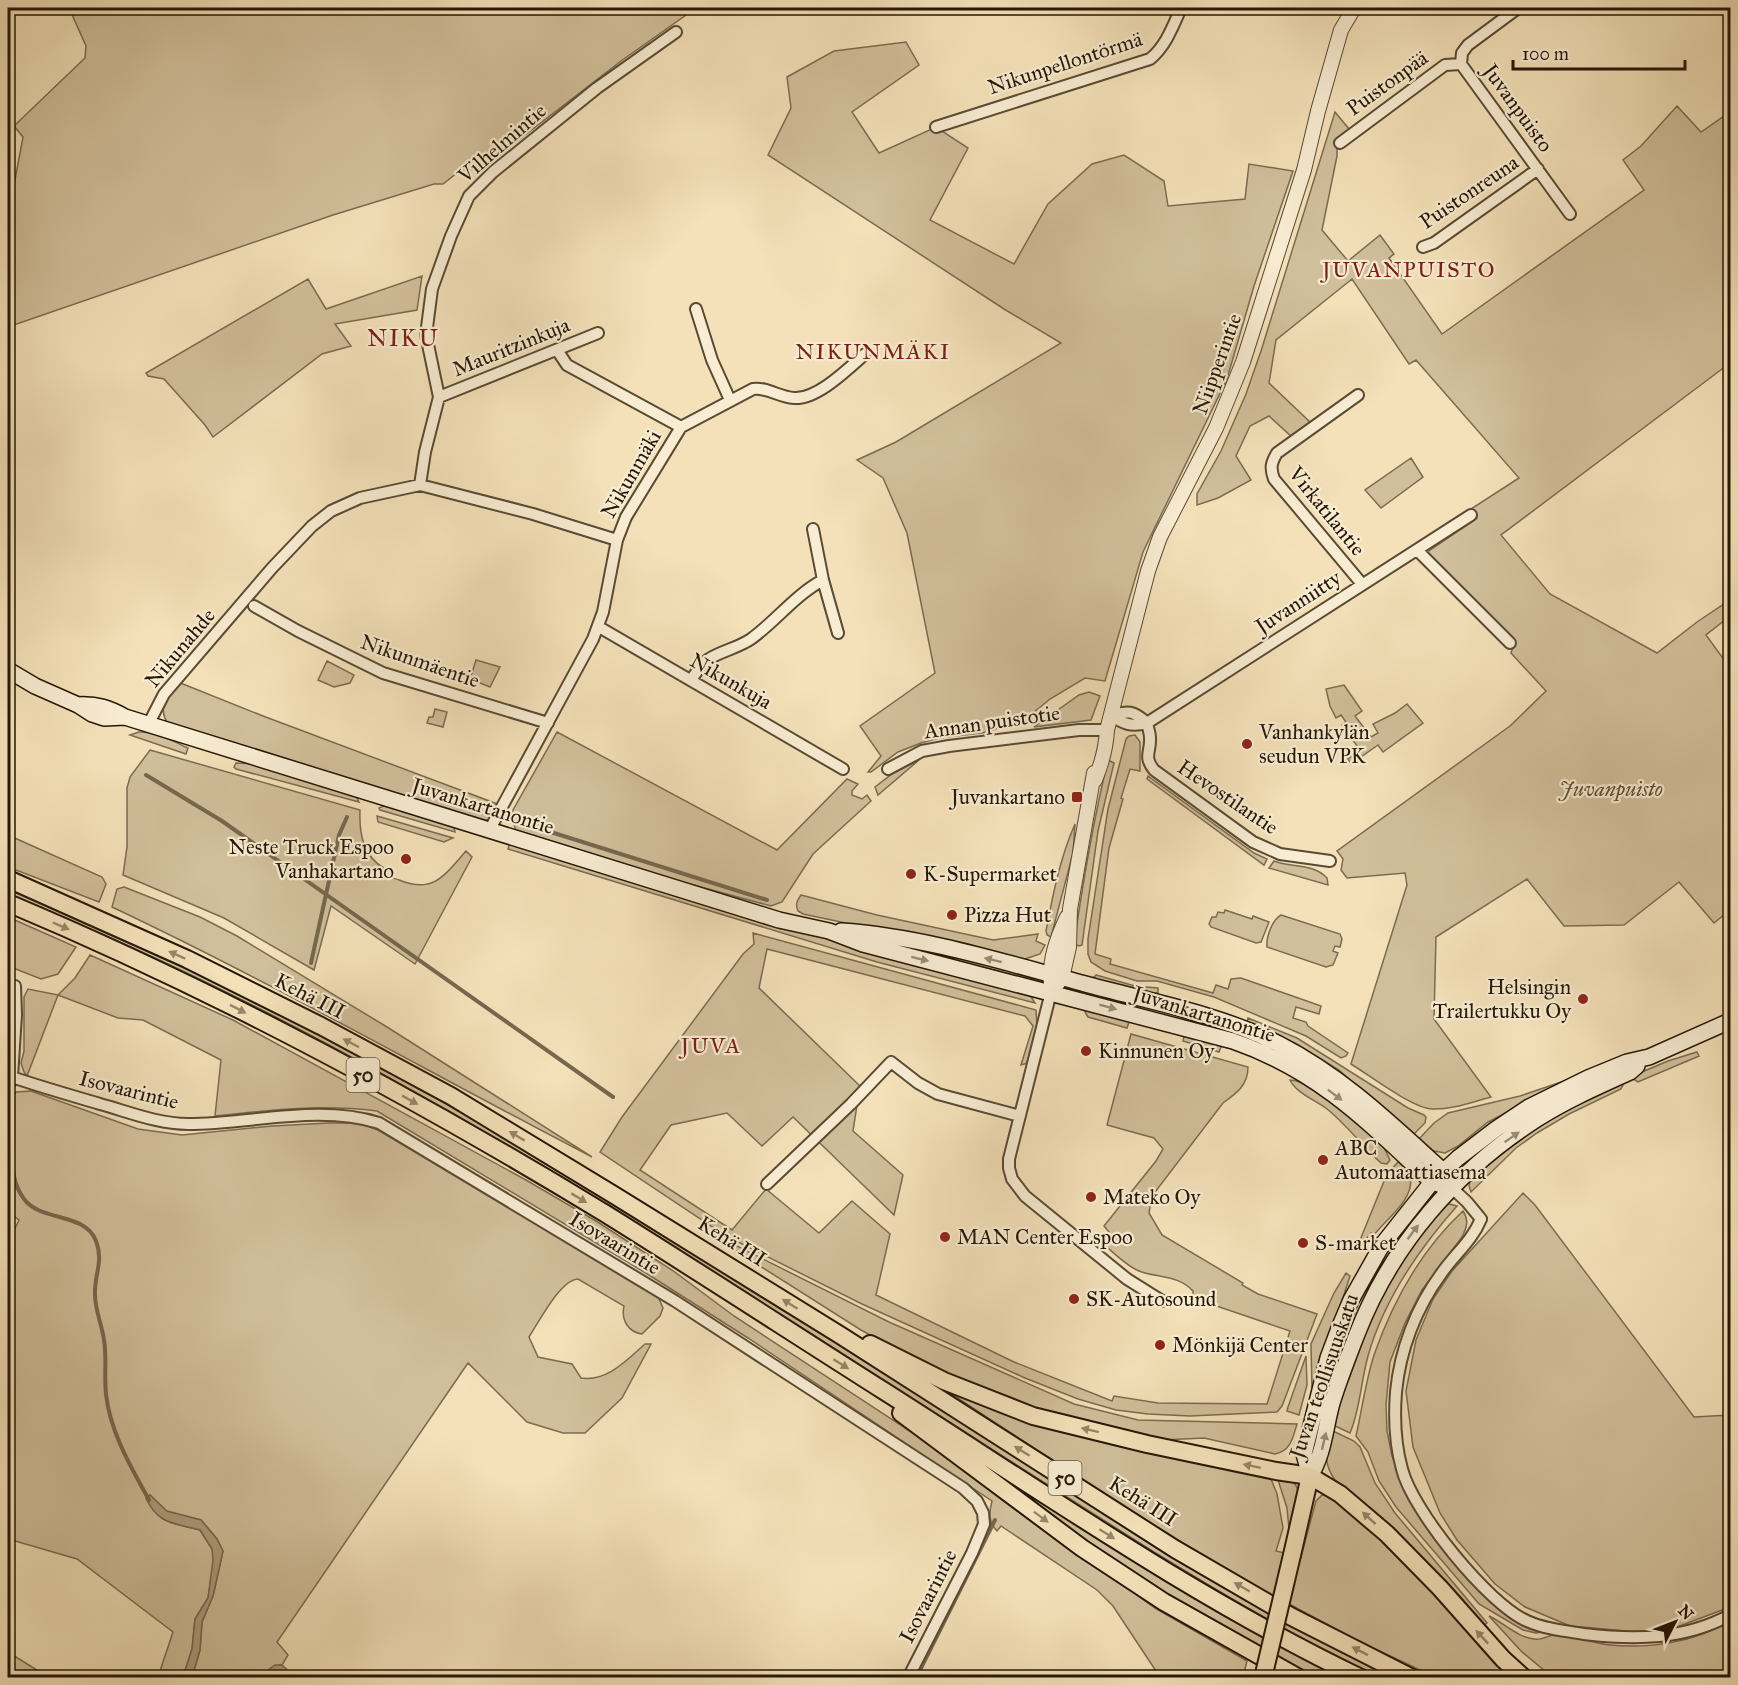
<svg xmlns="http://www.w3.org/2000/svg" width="1738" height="1685" font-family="'IM FELL Great Primer',serif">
<rect width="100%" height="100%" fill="#f4e1b9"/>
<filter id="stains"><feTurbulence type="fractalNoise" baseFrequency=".00333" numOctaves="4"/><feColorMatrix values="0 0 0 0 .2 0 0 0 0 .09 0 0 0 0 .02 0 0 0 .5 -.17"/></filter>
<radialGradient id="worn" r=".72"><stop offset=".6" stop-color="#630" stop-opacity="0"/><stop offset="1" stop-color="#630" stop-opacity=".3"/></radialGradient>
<path fill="#d1bf9b" stroke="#7b6b50" stroke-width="1.5" d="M69,8H696L621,61L481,169L461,170L443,184H434L333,215L8,327V217L23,137L14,126L85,58L86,46Z
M906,42L919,65L852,112L879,153L936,127L968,148L930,220L1014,264L1048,204L1092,164L1124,155L1164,181L1168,206L1245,199L1249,164L1293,171L1254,286L1227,379L1143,552L1105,681L1085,678L1050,699L1033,713L1021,720L1004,725L989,732L939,738L921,743L898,752L871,772H868L881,756L860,726L935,673L907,533L883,478L857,460L896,442L1061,343L1004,309L768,155L791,108L787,77L834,51Z
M1677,106L1701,132L1730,112V363L1501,535L1550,594L1657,653L1697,622L1730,600V616L1706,635L1730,668V910L1714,923L1679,882L1624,925L1564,926L1527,879L1436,937L1434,1019L1491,1097C1472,1102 1451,1110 1432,1109C1412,1108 1369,1075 1351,1064L1407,885L1405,873L1347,878L1341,870L1343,859L1337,851L1510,726L1546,691L1511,653L1515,641L1426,553L1477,518L1471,509L1519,478L1416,360L1409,364L1352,279L1276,340L1269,383L1312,424L1292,437L1269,416L1250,426L1236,456L1251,480L1218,498L1197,505V494L1221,451L1246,394L1261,351L1335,112L1349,129L1337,139V156L1322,230L1348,261L1380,235L1394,254L1389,258L1442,334L1644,190L1623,160L1641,146Z
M422,276L417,310L335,324L351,346L322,354L213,437L205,425L164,379L148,376L146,373L308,279L326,309Z
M1411,458L1423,477L1381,508L1365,490Z
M476,660L500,667L490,687L470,679Z
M327,661L354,675L350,683L334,687L318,680Z
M178,682L263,716L500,805L493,817L485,821L475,818L167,722C157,706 169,695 178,682Z
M1344,685L1362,711L1355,716L1371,737L1378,733L1373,724L1395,713L1407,704L1423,723L1383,752L1378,745L1351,764L1348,759L1360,750L1342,725L1346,722L1341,715L1336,718L1330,706L1326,689Z
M1089,692L1100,696L1091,720L1034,727L1079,695Z
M435,709L447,712L443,727L427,723L429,717H433Z
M139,732C157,731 172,741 188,748L186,754L130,735Z
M557,732L777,850L847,779L858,784L852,791V795L862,799L867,795L871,801L813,854L782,902L771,906L675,880L516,830L512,820L513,810Z
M1135,735L1140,742V771L1130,769L1121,798L1123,799L1109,848L1095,954L1111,959L1110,964L1213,993L1216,985L1228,989L1231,979L1241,978L1321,1006L1319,1014L1296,1007L1293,1018L1306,1022L1308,1026L1348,1053L1346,1056L1341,1058L1306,1036L1214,997L1157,981H1137L1105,971L1091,962L1088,954V939L1108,809L1126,739L1129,736Z
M150,750L360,810C359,834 363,856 385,869L383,874C389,878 394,878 399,880C433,894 444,876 466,851L472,857L415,964L331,906L314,970L224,918L123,875L127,847V788L130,777Z
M919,760L878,795L875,787L892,774Z
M1108,760L1114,763L1098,831L1082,945L1079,946L1074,944C1083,882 1093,821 1108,760Z
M236,763L256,764L355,795L359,802L236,769L234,767Z
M1148,776L1254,853L1267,859L1264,865L1147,779Z
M388,804L454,827L455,832L380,810L379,808Z
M377,816L453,838L444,842L378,822Z
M1075,824L1073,853L1051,937L1047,935L1046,931C1053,894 1060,858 1075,824Z
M8,835L102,877L106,884L99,902L8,867Z
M510,842L774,924L1030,995L1035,1003L877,962L508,849Z
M1274,861C1292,868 1313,863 1327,878L1328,885L1269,868Z
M124,887L200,917L237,936L387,1027L592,1157C432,1074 275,984 112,907L117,889Z
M8,889C202,970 389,1068 571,1176L1243,1598L1325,1643L1397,1677C1374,1677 1357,1666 1337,1656C1274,1625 1214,1588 1154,1552L567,1180C457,1116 346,1051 232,995C158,958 83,925 8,894Z
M801,895L877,915L993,940L1038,934L1036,941L1045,945L1040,954L1022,960L803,914L798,911C795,904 797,901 801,895Z
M1225,910L1252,919L1253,916L1269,922L1261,942L1256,943L1211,927L1209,924L1212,917H1216L1218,912L1224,913Z
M1281,915L1340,934L1342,939L1340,947L1335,946L1333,951L1338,953L1333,965L1326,967L1267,947C1266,937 1272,920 1281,915Z
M8,917L76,947L58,974L41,979L8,966Z
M753,933L1036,1010L1037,1026L1028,1063L1021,1065L1033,1026L1025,1016L767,949L759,988L860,1086L853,1131L903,1175L894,1215L793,1117L762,1146L727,1113L671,1125L640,1170L732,1230L766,1189L819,1233L852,1201L890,1234L876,1295L1014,1362L1112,1401L1114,1396L1158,1403L1267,1404L1290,1331L1193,1298V1291C1179,1275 1157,1278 1139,1271C1126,1266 1112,1251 1101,1242L1109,1232L1104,1226L1156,1161L1163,1149L1154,1138L1107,1125L1131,1034L1248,1067C1248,1085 1237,1093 1223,1103L1152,1196L1149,1213L1162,1235L1243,1283L1242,1285L1258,1294L1317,1314L1282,1406L1277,1412L1190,1416L1148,1414L1116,1410L1078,1399L1025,1378L862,1304L726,1236L600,1152L622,1117L743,954L754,944Z
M90,955L233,1020L526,1180L596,1221L672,1270L734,1316L919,1437L1155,1608L1247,1661L1243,1677H1143L1156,1671L1113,1606L1097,1590L1001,1526L997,1531C988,1522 989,1512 992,1501L748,1338L649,1275L377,1111C321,1104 270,1110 215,1116L221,1060L143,1020L118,1018L58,995L27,1076L24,1072L21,1063L24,1051V997L28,989L58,995L75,978Z
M1096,975L1135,986L1158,988V993H1133L1092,979Z
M1086,1006L1107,1012L1129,1022L1127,1028L1088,1017L1085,1012Z
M1248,1018L1297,1038L1408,1108L1424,1115L1426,1117L1425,1123L1412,1136L1339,1070L1295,1043L1247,1023Z
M1184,1036L1223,1042L1219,1052L1183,1041Z
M1697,1052L1699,1056L1638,1082L1630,1077L1668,1061Z
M1576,1077L1488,1122L1458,1146L1445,1153L1434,1151L1417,1141L1434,1123L1448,1113L1520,1096Z
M1290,1080C1313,1081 1371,1129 1384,1148C1386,1151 1388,1156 1390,1160L1387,1164L1381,1163C1362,1146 1347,1125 1327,1109C1315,1100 1296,1093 1290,1080Z
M1622,1080L1623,1085L1621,1089L1569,1114L1537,1133L1516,1148L1471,1192L1469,1186L1470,1179L1483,1166L1551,1117Z
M31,1091L138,1129L182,1135L272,1126L329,1123H359L378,1130L650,1291L659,1299L663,1308L660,1316L642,1334C628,1332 621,1320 624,1306L578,1279C560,1280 539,1322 529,1337L538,1357L572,1364L581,1378C607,1382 627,1360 645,1344H651L622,1398L585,1433H563L527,1422L468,1363L277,1642L288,1655L282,1665C272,1665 268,1670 262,1677H192L200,1650L202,1622L213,1596L223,1551L217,1539L201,1520L167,1512L150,1495L147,1496L146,1498C159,1525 174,1523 200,1530L212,1549L214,1560L208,1598L195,1619L192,1649L183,1677H158L173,1632L77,1559L8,1539V1243L19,1220L8,1212V1107L16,1092Z
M1398,1162C1403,1166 1409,1171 1410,1177C1416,1198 1384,1221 1374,1235L1371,1233L1359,1248L1358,1245L1387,1174Z
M1523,1193L1535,1205L1694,1417L1730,1415V1607L1680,1626L1637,1632L1570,1626L1525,1607L1495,1584L1457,1540L1440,1513L1413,1447L1406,1391L1416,1340L1433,1299L1452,1271Z
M1445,1203L1457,1206C1418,1250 1384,1299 1368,1356C1361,1381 1360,1410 1350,1433L1333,1425L1337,1404L1349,1379L1365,1335L1366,1321L1380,1289Z
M1463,1211C1469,1220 1467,1227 1462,1237L1422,1290L1405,1323L1390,1362L1386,1405L1387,1431L1392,1456L1403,1482L1487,1597L1547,1631L1536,1633L1523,1630L1479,1604L1396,1507L1379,1481L1368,1452L1356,1436C1362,1409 1366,1380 1374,1355C1393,1301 1421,1250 1463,1211Z
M711,1233L889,1322L1074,1404L1138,1420L1297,1424C1293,1437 1291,1451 1275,1454L1204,1438L1162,1440L1030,1407L970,1384L912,1358L861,1330L711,1235Z
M1346,1273L1350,1276L1312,1392L1311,1344L1334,1293Z
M1306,1356L1307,1385L1299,1415L1287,1411L1288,1407Z
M944,1389L1000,1413L1033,1424L1269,1474L1277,1494L1283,1528L1276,1551L1301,1557L1316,1501L1322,1495H1329L1360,1515L1514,1677H1435L1356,1640L1241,1578L1139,1518Z
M1331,1430L1354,1441L1360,1447L1375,1483L1395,1513L1487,1623L1481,1628L1335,1480C1322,1462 1327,1451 1331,1430Z
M991,1470L1095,1537L1226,1616L1341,1677H1317L1243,1640L1127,1571L1051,1516Z
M1279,1476C1311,1484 1296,1506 1289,1529L1287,1508L1278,1480Z
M1489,1616C1504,1623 1517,1637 1534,1639C1543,1641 1551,1633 1560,1634C1577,1637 1593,1643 1610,1645C1651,1649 1694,1642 1730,1621V1677H1552L1521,1651Z
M8,1652L48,1677H8Z"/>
<path fill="#ae9c7c" stroke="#77674d" stroke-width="1.5" d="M150,1495L167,1511L201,1520L217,1539L223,1551L213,1596L202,1622L200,1650L192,1677H183L192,1649L195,1619L208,1598L213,1560L212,1549L200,1530C175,1523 158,1525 146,1498Z
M275,1665H282L295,1677H262L267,1671Z"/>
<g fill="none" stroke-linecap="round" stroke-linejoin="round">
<path stroke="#77674d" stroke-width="4" d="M146,775L222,821L613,1097
M519,822L767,900
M311,963L339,835L347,817
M8,1133C12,1154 10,1181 24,1199C41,1222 85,1212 96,1241C104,1261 94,1275 95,1295C95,1310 102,1325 104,1340C107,1358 104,1376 106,1394C110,1432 131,1467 149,1500
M921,1668L995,1520"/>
<defs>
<path id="minor" d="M1518,8L1468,45L1462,53L1461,64L1570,214
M936,127L1150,59C1166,46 1173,26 1181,8
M1340,143L1445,65L1461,64
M1423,247L1434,243L1538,169
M696,309L712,360L730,400
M557,350L567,365L681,427
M1358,395L1277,453C1271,463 1270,468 1274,479L1362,584
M439,397L598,333
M420,485L425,452L439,397L426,335L432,289L451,236L469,196L493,172L597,88L676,32
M813,529L823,580L838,633
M1418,551L1510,643
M254,606L298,631L383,673L548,723
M599,627L843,769
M691,680C696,673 701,664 709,659C721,651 738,648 751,639C776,621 795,595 823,580
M1111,715C1123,724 1131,727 1147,723L1471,515
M1111,715C1128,711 1133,710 1147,723
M1147,723C1148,728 1150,733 1150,738C1151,752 1143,756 1154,770L1253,842L1280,854L1330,861
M148,725L164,694L272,568L312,526L331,511L360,498L420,485L533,514L617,540
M888,769L922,751L949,746L1079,730H1107
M490,829L593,639L603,612L617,540L626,517L681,427L753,389C767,387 779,397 794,398C817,400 849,368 865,354
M1051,992L1009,1159V1168L1012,1179L1025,1196L1127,1279L1162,1301
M12,1077C41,1087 70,1095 100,1104C129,1112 158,1124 188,1124C251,1124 318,1104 379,1123L675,1301L963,1488L977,1501L983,1513L984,1524L972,1553L908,1678
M8,1086L12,1077L16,1015L15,986
M767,1184L851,1104L891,1062L918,1083L938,1094L1020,1116
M1452,1188L1467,1202L1481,1219C1472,1241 1454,1255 1441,1274C1416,1308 1400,1350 1396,1392C1394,1418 1395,1444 1402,1469C1412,1510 1488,1604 1527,1621C1545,1629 1565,1631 1584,1634C1635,1640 1684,1640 1730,1615"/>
<path id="tertiary" d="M1095,780C1102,763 1106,749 1107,730L1148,571L1160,537L1216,428L1243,362L1304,170L1318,111L1341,30L1354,8
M1051,984C1049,960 1057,938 1067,917
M1051,992L1062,978L1069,947L1070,909L1094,773"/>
<path id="secondary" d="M8,670L35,686L78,705L92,714L104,718L125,717
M78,705C97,704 109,708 125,717L779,920L829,931L863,944L1233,1041C1319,1071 1367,1121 1432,1182L1452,1188
M841,931C922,936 1010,964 1089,985C1152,1002 1219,1014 1279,1044C1343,1077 1390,1123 1443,1171L1452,1188
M1310,1476L1304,1454L1328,1358L1340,1326L1351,1300L1382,1245L1432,1182L1458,1158L1496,1129L1529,1107L1588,1078L1627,1062L1649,1057L1730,1021
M1310,1476C1324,1454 1325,1428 1332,1403C1339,1380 1348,1357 1357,1334C1392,1244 1456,1171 1537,1119C1567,1100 1599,1086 1630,1072L1637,1066"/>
<path id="trunk" d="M8,879L187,959L321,1026L451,1096L614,1195L840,1335L1175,1549L1292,1617L1412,1678
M8,903C215,990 414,1097 606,1214C699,1272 791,1332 884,1391C1040,1490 1194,1598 1361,1678
M870,1344L944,1381L1033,1416L1147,1444L1276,1471L1310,1476L1340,1494L1387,1534L1440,1588L1503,1659L1524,1678
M901,1413L1082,1548L1164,1602L1299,1678
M1292,1555L1310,1476"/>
</defs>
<use href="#minor" stroke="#594a33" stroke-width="14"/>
<use href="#tertiary" stroke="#594a33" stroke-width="16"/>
<use href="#secondary" stroke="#251706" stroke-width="18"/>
<use href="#trunk" stroke="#251706" stroke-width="20"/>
<use href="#minor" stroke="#f8ecd2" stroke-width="10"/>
<use href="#tertiary" stroke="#f8ecd2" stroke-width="14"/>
<use href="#secondary" stroke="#f8ecd2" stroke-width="15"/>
<use href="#trunk" stroke="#f4e1b9" stroke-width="16"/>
<defs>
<path id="trunk-bridge" d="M1263,1678L1292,1555"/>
</defs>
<use href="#trunk-bridge" stroke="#251706" stroke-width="20" stroke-linecap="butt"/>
<use href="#trunk-bridge" stroke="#f4e1b9" stroke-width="16"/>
</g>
<defs><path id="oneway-solid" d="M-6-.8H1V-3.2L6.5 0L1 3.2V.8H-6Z" transform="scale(1.5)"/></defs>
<g fill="#978668">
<use href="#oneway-solid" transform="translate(61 926) rotate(23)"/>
<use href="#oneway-solid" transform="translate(177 955) rotate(-156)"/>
<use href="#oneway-solid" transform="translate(238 1009) rotate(27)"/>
<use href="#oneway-solid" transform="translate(351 1043) rotate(-152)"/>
<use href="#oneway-solid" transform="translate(410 1100) rotate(29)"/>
<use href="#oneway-solid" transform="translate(517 1136) rotate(-149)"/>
<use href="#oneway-solid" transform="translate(579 1198) rotate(31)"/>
<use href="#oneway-solid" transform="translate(790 1304) rotate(-148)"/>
<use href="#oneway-solid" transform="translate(841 1364) rotate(32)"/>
<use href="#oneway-solid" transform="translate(1090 1430) rotate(-166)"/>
<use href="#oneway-solid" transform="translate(1022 1451) rotate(-148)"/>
<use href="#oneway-solid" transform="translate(1252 1466) rotate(-168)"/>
<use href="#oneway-solid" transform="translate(1041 1517) rotate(37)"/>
<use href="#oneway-solid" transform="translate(1369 1518) rotate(-138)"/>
<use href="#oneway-solid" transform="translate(1107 1534) rotate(32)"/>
<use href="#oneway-solid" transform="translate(1242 1587) rotate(-150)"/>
<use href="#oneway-solid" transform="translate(1482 1637) rotate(-133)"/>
<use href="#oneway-solid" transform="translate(1360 1651) rotate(-153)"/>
</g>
<g fill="#998c76">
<use href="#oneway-solid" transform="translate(920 959) rotate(14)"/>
<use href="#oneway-solid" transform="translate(993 960) rotate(-166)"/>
<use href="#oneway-solid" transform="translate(1108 1007) rotate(15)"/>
<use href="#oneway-solid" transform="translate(1335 1095) rotate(37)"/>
<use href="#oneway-solid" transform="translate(1512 1137) rotate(-35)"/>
<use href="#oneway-solid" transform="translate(1413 1232) rotate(-53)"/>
<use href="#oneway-solid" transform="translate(1324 1441) rotate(-77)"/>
</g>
<g fill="#8f2418" stroke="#f8ecd2" stroke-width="2">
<circle cx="1247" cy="744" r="6"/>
<rect x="1071" y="791" width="12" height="12" rx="3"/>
<circle cx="406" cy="859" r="6"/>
<circle cx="911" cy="874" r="6"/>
<circle cx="952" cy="915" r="6"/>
<circle cx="1583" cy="999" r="6"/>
<circle cx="1086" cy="1051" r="6"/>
<circle cx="1323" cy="1160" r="6"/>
<circle cx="1091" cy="1197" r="6"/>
<circle cx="945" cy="1237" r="6"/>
<circle cx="1303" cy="1243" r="6"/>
<circle cx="1074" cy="1299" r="6"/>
<circle cx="1160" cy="1345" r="6"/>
</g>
<g text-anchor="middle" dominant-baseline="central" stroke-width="4.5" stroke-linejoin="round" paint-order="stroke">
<g fill="#f8ecd2" stroke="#645743" stroke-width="1.5">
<rect x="346.5" y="1058" width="33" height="34" rx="4.5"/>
<rect x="1048.5" y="1461" width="33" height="34" rx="4.5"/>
</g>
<g font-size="20" font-weight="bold" fill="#251706">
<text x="363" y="1075">50</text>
<text x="1065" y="1478">50</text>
</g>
<g font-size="21" fill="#251706" stroke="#f8ecd2">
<text transform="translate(1065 63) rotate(-18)">Nikunpellontörmä</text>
<text transform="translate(1387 83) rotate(-36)">Puistonpää</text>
<text transform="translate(1518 108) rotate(54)">Juvanpuisto</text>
<text transform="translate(502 143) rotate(-41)">Vilhelmintie</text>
<text transform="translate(1469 192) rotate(-34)">Puistonreuna</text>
<text transform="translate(511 347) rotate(-22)">Mauritzinkuja</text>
<text transform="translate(1217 364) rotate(-70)">Niipperintie</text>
<text transform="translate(631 474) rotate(-60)">Nikunmäki</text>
<text transform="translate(1327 511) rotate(51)">Virkatilantie</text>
<text transform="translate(1298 602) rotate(-33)">Juvanniitty</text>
<text transform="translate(180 648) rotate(-50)">Nikunahde</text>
<text transform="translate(420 661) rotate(19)">Nikunmäentie</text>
<text transform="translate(731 681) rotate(30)">Nikunkuja</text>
<text transform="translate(992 722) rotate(-8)">Annan puistotie</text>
<text transform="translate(1228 797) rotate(34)">Hevostilantie</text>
<text transform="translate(483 806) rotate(17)">Juvankartanontie</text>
<text transform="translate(310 996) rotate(27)">Kehä III</text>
<text transform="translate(1204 1014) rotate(17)">Juvankartanontie</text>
<text transform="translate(129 1090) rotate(14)">Isovaarintie</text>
<text transform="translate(732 1241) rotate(32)">Kehä III</text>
<text transform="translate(615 1243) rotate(31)">Isovaarintie</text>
<text transform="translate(1324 1376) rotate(-71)">Juvan teollisuuskatu</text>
<text transform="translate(1143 1501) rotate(32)">Kehä III</text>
<text transform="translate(928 1596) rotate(-63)">Isovaarintie</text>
</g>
<g font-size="21" fill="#251706" stroke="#f8ecd2" text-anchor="start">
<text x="1259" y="732">Vanhankylän<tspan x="1259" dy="24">seudun VPK</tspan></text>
<text x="1065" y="797" text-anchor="end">Juvankartano</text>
<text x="394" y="847" text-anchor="end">Neste Truck Espoo<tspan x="394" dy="24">Vanhakartano</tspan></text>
<text x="923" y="874">K-Supermarket</text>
<text x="964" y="915">Pizza Hut</text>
<text x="1571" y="987" text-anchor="end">Helsingin<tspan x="1571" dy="24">Trailertukku Oy</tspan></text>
<text x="1098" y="1051">Kinnunen Oy</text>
<text x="1335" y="1148">ABC<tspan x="1335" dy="24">Automaattiasema</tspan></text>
<text x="1103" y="1197">Mateko Oy</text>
<text x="957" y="1237">MAN Center Espoo</text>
<text x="1315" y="1243">S-market</text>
<text x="1086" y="1299">SK-Autosound</text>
<text x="1172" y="1345">Mönkijä Center</text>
</g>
<g font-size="21" font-style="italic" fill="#594933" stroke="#f8ecd2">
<text x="1611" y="789">Juvanpuisto</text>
</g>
<g font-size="22" letter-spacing="1.5" fill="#7a1f14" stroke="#f8ecd2">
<text x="1409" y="269">JUVANPUISTO</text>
<text x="873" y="351">NIKUNMÄKI</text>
<text x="711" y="1045">JUVA</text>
</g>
<g font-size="24" letter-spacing="1.5" fill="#7a1f14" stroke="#f8ecd2">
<text x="403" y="338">NIKU</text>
</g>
</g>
<rect width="1738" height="1685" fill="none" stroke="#f4e1b9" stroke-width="30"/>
<rect x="9" y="9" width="1720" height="1667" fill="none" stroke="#251706" stroke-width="3"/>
<rect x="15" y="15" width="1708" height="1655" fill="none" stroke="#251706" stroke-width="1.5"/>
<g transform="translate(1675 1622) rotate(48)" stroke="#f8ecd2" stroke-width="4.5" paint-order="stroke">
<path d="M0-4.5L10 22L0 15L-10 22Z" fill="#251706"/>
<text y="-9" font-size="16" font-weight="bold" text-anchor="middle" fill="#251706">N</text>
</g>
<path d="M1513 60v9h172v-9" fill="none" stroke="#251706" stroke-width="3"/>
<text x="1522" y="60" font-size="18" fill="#251706" stroke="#f8ecd2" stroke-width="4.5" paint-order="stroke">100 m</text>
<rect width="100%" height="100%" filter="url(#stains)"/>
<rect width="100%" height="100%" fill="url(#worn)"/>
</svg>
